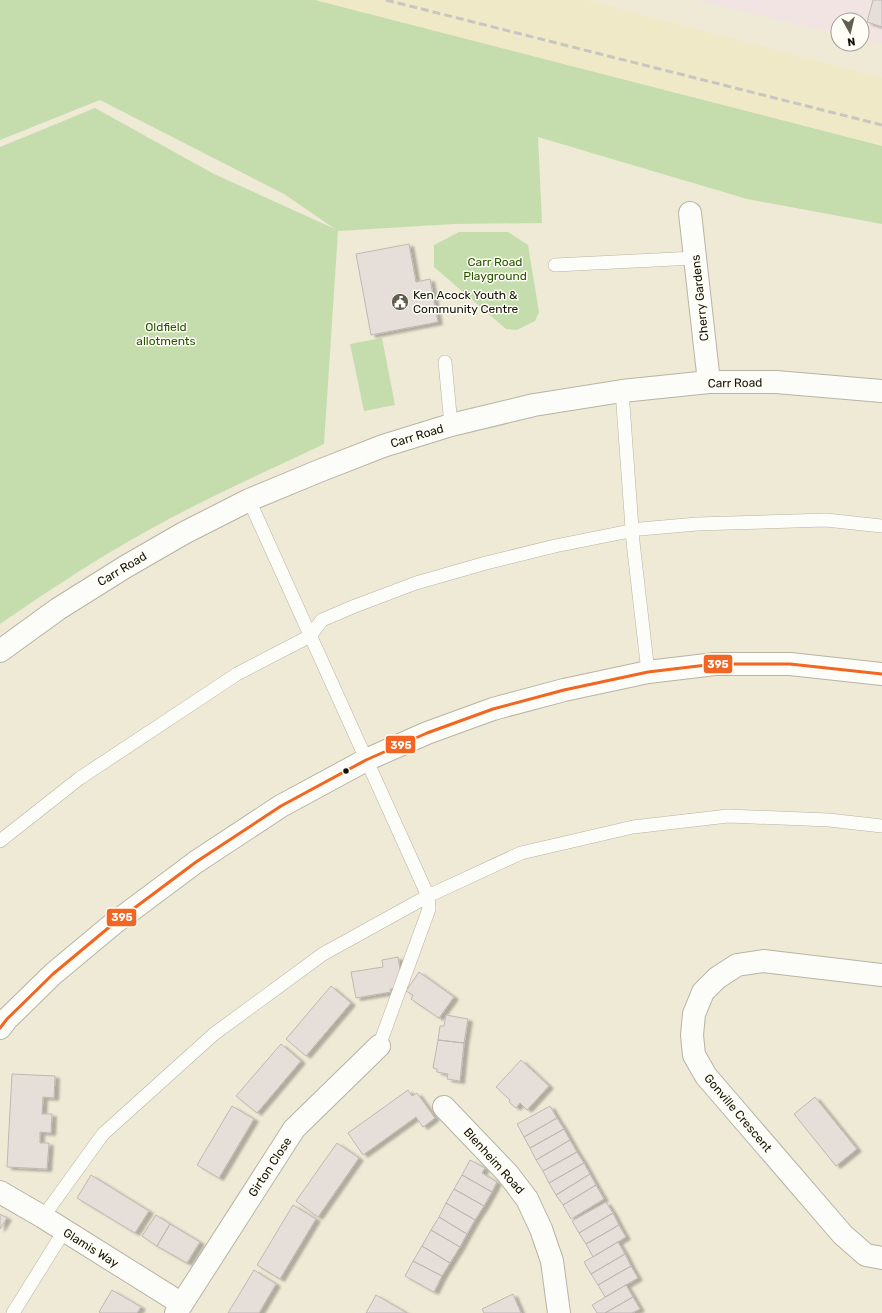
<svg xmlns="http://www.w3.org/2000/svg" width="882" height="1313" font-family="Rubik,sans-serif">
<defs>
<filter id="shadow"><feDropShadow dx="4.5" dy="2.5" stdDeviation="1" flood-color="#0004"/></filter>
</defs>
<rect width="100%" height="100%" fill="#eeead6"/>
<path fill="#efe9c7" d="M315,0H587L882,78V146Z"/>
<path fill="#f2e4e2" d="M696,0H882V44L862,40V20H838V34Z"/>
<path fill="#c5ddac" d="M0,0H315L882,146V224L747,199L538,137L542,223L454,224L338,231L324,444C265,472 204,499 147,531C96,559 48,591 0,624V147L95,108L214,174L335,229L284,194L100,100L0,140Z
M459,232H508L528,245L539,312L535,321L517,330L506,329L434,267V245Z
M382,338L395,405L364,411L350,344Z"/>
<path fill="#e6ded9" stroke="#bfb7b3" filter="url(#shadow)" d="M873,0H882V27L867,22Z
M409,244L416,282L430,279L438,322L371,335L356,254Z
M398,957L401,975L396,988L390,989L391,992L356,998L351,972L383,967L382,960Z
M419,972L454,997L439,1018L411,999L413,995L406,991Z
M331,986L351,1003L306,1056L286,1039Z
M446,1015L468,1019L464,1043L438,1040L440,1026H444Z
M438,1040L464,1043L460,1081L447,1079L448,1074L437,1072V1069L433,1068Z
M281,1044L301,1061L257,1113L236,1096Z
M521,1060L549,1086L527,1110L520,1103L516,1108L509,1102L510,1100L496,1087Z
M12,1074L55,1076L54,1098L43,1097L42,1114H52L51,1133L40,1132V1143H49L47,1169L7,1167Z
M408,1090L412,1096L417,1093L435,1118L423,1127L416,1117L363,1155L348,1133Z
M815,1097L857,1149L836,1166L794,1114Z
M232,1106L254,1119L219,1178L197,1165Z
M550,1106L557,1118L524,1137L517,1124Z
M557,1118L564,1129L530,1148L524,1137Z
M564,1129L570,1140L536,1160L530,1148Z
M570,1140L577,1152L543,1171L536,1160Z
M337,1143L359,1158L318,1217L296,1201Z
M577,1152L584,1163L549,1183L543,1171Z
M470,1160L485,1168L482,1173L497,1182L492,1192L462,1175Z
M584,1163L590,1174L556,1195L549,1183Z
M590,1174L596,1185L563,1205L556,1195Z
M91,1175L149,1211L135,1233L77,1198Z
M462,1175L492,1192L484,1206L454,1189Z
M596,1185L604,1199L571,1219L563,1205Z
M454,1189L484,1206L475,1220L446,1203Z
M606,1202L613,1213L579,1233L572,1221Z
M446,1203L475,1220L467,1234L439,1217Z
M293,1205L316,1219L280,1279L257,1265Z
M613,1213L619,1225L586,1244L579,1233Z
M0,1214L7,1218L0,1229Z
M156,1215L170,1224L157,1246L142,1236Z
M439,1217L467,1234L460,1247L431,1230Z
M170,1224L200,1242L187,1263L157,1246Z
M619,1225L626,1237L593,1257L586,1244Z
M431,1230L460,1247L450,1263L422,1246Z
M618,1242L625,1254L591,1274L584,1262Z
M422,1246L450,1263L442,1276L413,1261Z
M625,1254L631,1266L598,1285L591,1274Z
M413,1261L442,1276L434,1292L405,1276Z
M631,1266L638,1278L605,1297L598,1285Z
M254,1270L276,1284L259,1313H228Z
M626,1285L633,1297L605,1313H597L592,1305Z
M112,1290L141,1307L137,1313H101L99,1312Z
M513,1294L521,1313H484L482,1309Z
M376,1295L407,1313H366Z
M633,1297L640,1309L632,1313H605Z"/>
<g fill="none" stroke-linecap="round" stroke-linejoin="round">
<defs>
<path id="service" d="M555,265L695,258
M445,362L451,425
M622,391L633,542L648,672
M249,500L428,896L429,909L379,1046
M0,841L80,778L237,674L310,636L322,620L355,606L416,583L486,563L555,546L640,529L697,524L826,520L882,526
M43,1217L103,1134L214,1034L323,954L428,896L521,853L633,827L728,816L829,820L882,826
M13,1313L64,1231"/>
<path id="minor" d="M690,213L709,382
M0,651L58,609L125,567L184,533L249,500L319,471L383,446L451,425L534,405L622,391L709,382H776L882,391
M882,975L763,961L737,965L717,978L703,992L694,1014L692,1035L694,1055L706,1076L843,1235L866,1255L882,1258
M0,1028L7,1019L53,974L113,924L196,862L281,806L366,760L427,733L493,709L564,690L648,672L715,664H790L882,674
M444,1107L508,1174L527,1199L541,1229L552,1261L559,1313
M0,1192L43,1217L182,1304
M176,1313L294,1129L379,1046"/>
</defs>
<use href="#service" stroke="#b7b4a4" stroke-width="14"/>
<use href="#minor" stroke="#b7b4a4" stroke-width="24"/>
<use href="#service" stroke="#fcfcf9" stroke-width="13"/>
<use href="#minor" stroke="#fcfcf9" stroke-width="22"/>
<path stroke="#c7c6c1" stroke-width="3" stroke-dasharray="8 4" stroke-linecap="butt" d="M386,0L882,125"/>
<defs>
<path id="bus-1" d="M0,1028L7,1019L53,974L113,924L196,862L281,806L366,760L427,733L493,709L564,690L648,672L715,664H790L882,674"/>
</defs>
<use href="#bus-1" stroke="#fffef6" stroke-width="6"/>
<use href="#bus-1" stroke="#f26522" stroke-width="3"/>
</g>
<defs>
<symbol id="civic-disc" viewBox="-11 -11 22 22"><circle r="9.5" fill="#615e4f" stroke="#fffef6"/><path d="M-.6-6.5H3V-4.5H.6V-3L4-1V1h2V6H-6V1h2V-1L-.6-3ZM-1.2 2.5V6h2.4V2.5Z" fill="#fff"/></symbol>
</defs>
<g fill-rule="evenodd">
<use href="#civic-disc" x="390" y="292" width="20" height="20"/>
</g>
<circle fill="#151206" stroke="#fffef6" stroke-width="1.5" cx="346" cy="771" r="3.5"/>
<g text-anchor="middle" dominant-baseline="central" stroke-width="3" stroke-linejoin="round" paint-order="stroke">
<g font-size="12" fill="#275500" stroke="#fffef6">
<text x="495" y="262">Carr Road<tspan x="495" dy="14">Playground</tspan></text>
<text x="166" y="327">Oldfield<tspan x="166" dy="14">allotments</tspan></text>
</g>
<g font-size="12" fill="#151206" stroke="#fffef6" text-anchor="start">
<text x="413" y="295">Ken Acock Youth &amp;<tspan x="413" dy="14">Community Centre</tspan></text>
</g>
<g font-size="12" fill="#151206" stroke="#fffef6">
<text transform="translate(700 298) rotate(-96)">Cherry Gardens</text>
<text transform="translate(735 383) rotate(-1)">Carr Road</text>
<text transform="translate(417 436) rotate(-17)">Carr Road</text>
<text transform="translate(122 569) rotate(-31)">Carr Road</text>
<text transform="translate(738 1113) rotate(50)">Gonville Crescent</text>
<text transform="translate(494 1161) rotate(48)">Blenheim Road</text>
<text transform="translate(270 1167) rotate(-57)">Girton Close</text>
<text transform="translate(91 1248) rotate(32)">Glamis Way</text>
</g>
</g>
<g stroke="#fffef6" stroke-width="1.5">
<rect x="703" y="654" width="30" height="20" rx="4" fill="#f26522"/>
<rect x="385" y="735" width="31" height="19" rx="4" fill="#f26522"/>
<rect x="106" y="908" width="31" height="19" rx="4" fill="#f26522"/>
</g>
<g font-size="11" text-anchor="middle" font-weight="bold" fill="#fff">
<text x="718" y="668">395</text>
<text x="401" y="749">395</text>
<text x="122" y="921">395</text>
</g>
<g transform="translate(850 32) rotate(172)"><circle r="19" fill="#fffef6" stroke="#a1a096"/>
<path d="M0-3L7 15L0 10L-7 15Z" fill="#615e4f"/>
<text y="-6" font-size="11" font-weight="bold" text-anchor="middle" fill="#151206">N</text>
</g>
</svg>
